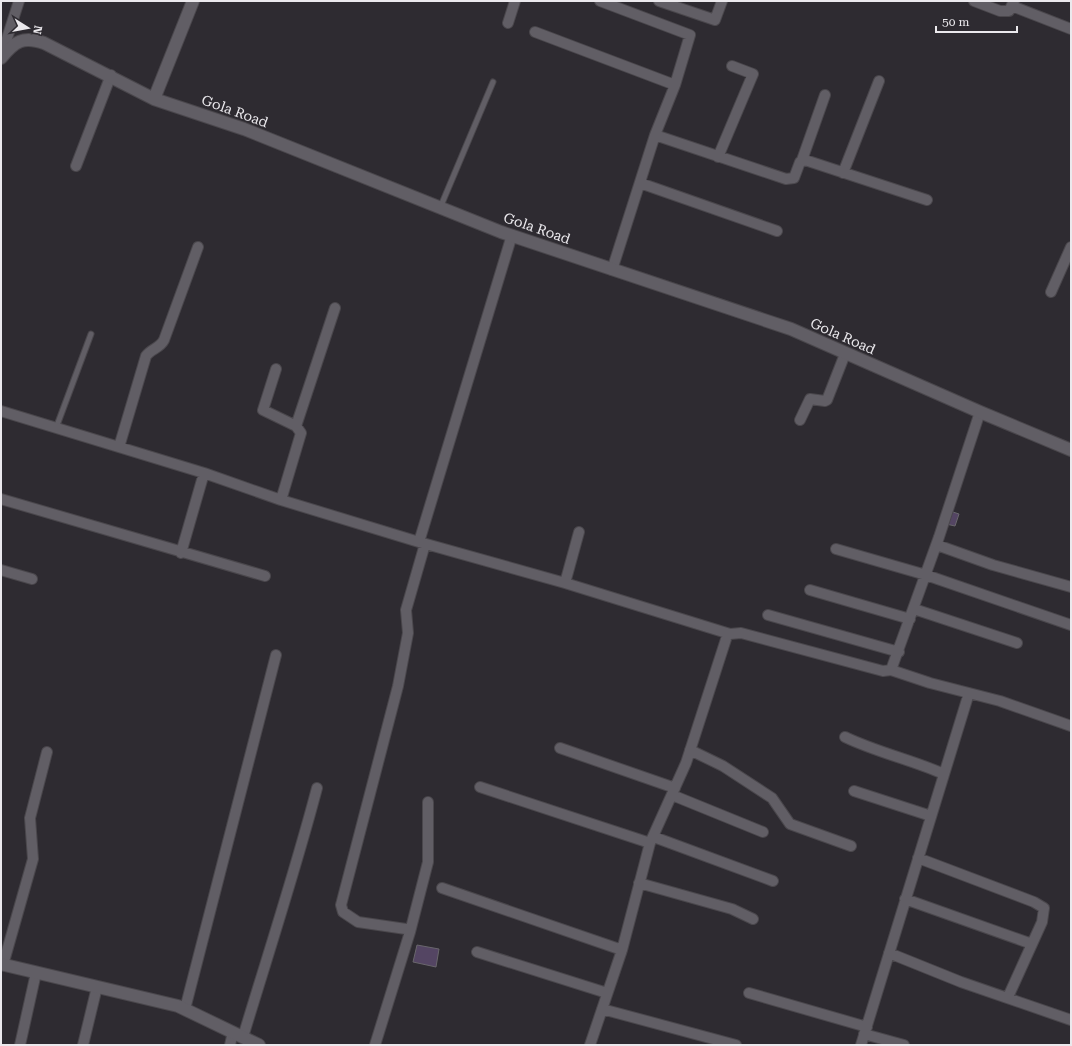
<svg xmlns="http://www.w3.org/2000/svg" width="1072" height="1046" font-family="'Roboto Serif',serif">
<rect width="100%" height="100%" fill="#2e2b31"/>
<path fill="#544563" stroke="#69666c" d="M950,511L959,514L955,526L946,524Z
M417,945L439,949L436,967L413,962Z"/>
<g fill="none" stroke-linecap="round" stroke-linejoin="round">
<defs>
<path id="service" d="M440,208L493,82
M56,428L91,334"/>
<path id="minor" d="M600,1L690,35L675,85L655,135L612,270
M659,1L715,20L722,1
M974,1L1000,11H1009L1014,1
M1012,6L1071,29
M508,23L515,1
M535,32L675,85
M1,57L19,1
M655,135L786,179L794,178L800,162L805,160L927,200
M718,157L753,74L732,66
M802,160L825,95
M76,166L111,75
M843,173L879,81
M640,183L777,231
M1051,292L1071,247
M276,369L263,410L296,426L301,433L281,500
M1,411L204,473L281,500L419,542L565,583L730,634
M800,420L810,399L825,401L827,400L845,354
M296,426L335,308
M119,447L146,356C151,349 160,348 164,340L198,247
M1,499L265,576
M419,542L512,235
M937,545L993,565L1071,587
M836,549L926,575L1071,625
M181,553L204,473
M1,570L32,579
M565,583L579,532
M810,590L910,619
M914,609L1017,643
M768,615L899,652
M891,670L930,683L1000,701L1071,726
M845,737C876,752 912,760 944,774
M560,748L675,788
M690,750L723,766L772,798L790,824L851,846
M480,787L650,843
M854,791L931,816
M672,795L763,832
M654,837L773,881
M918,858L1034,902L1044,908L1042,922L1008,997
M639,883L732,909L753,919
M442,888L622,950
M905,899L1032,944
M410,932L428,862V802
M477,952L607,993
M889,953L961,982L1071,1020
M3,965L33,859L30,818L47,752
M749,993L867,1027
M185,1009L276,655
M602,1009L736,1045
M864,1034L904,1045
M243,1037C268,954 295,872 317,788
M20,1045L36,973
M83,1045L97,987
M230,1045L233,1032
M375,1045L410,932L406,929L358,922L343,912L341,905L398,686L408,633L406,610L425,544
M590,1045L622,950L650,843L686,763L727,636L730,634L741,633L883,671L891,670L939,537L980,412
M861,1045L969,693"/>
<path id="tertiary" d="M1,58C15,41 23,36 44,43L154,99L244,129L501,232L791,329L980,412L1071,450
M154,99L193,1
M1,964L178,1006L259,1045"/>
</defs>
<use href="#service" stroke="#4a474c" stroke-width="7"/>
<use href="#minor" stroke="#4a474c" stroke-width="12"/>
<use href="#tertiary" stroke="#4a474c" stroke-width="14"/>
<use href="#service" stroke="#615e65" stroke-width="5"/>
<use href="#minor" stroke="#615e65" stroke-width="10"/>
<use href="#tertiary" stroke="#615e65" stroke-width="12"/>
</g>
<g text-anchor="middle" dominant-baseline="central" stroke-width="3" stroke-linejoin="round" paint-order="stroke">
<g font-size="14" fill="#ebe9ed" stroke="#2e2b31">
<text transform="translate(235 111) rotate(20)">Gola Road</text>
<text transform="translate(537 228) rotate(19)">Gola Road</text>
<text transform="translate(843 336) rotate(24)">Gola Road</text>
</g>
</g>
<rect width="1072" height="1046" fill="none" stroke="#ebe9ed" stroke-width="4"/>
<g transform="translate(28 28) rotate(101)" stroke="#2e2b31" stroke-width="3" paint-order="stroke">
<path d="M0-3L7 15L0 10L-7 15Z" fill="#ebe9ed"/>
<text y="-6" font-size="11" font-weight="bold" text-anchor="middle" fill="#ebe9ed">N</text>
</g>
<path d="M936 26v6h81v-6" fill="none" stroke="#ebe9ed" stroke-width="2"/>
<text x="942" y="26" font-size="12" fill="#ebe9ed" stroke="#2e2b31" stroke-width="3" paint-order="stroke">50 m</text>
</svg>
